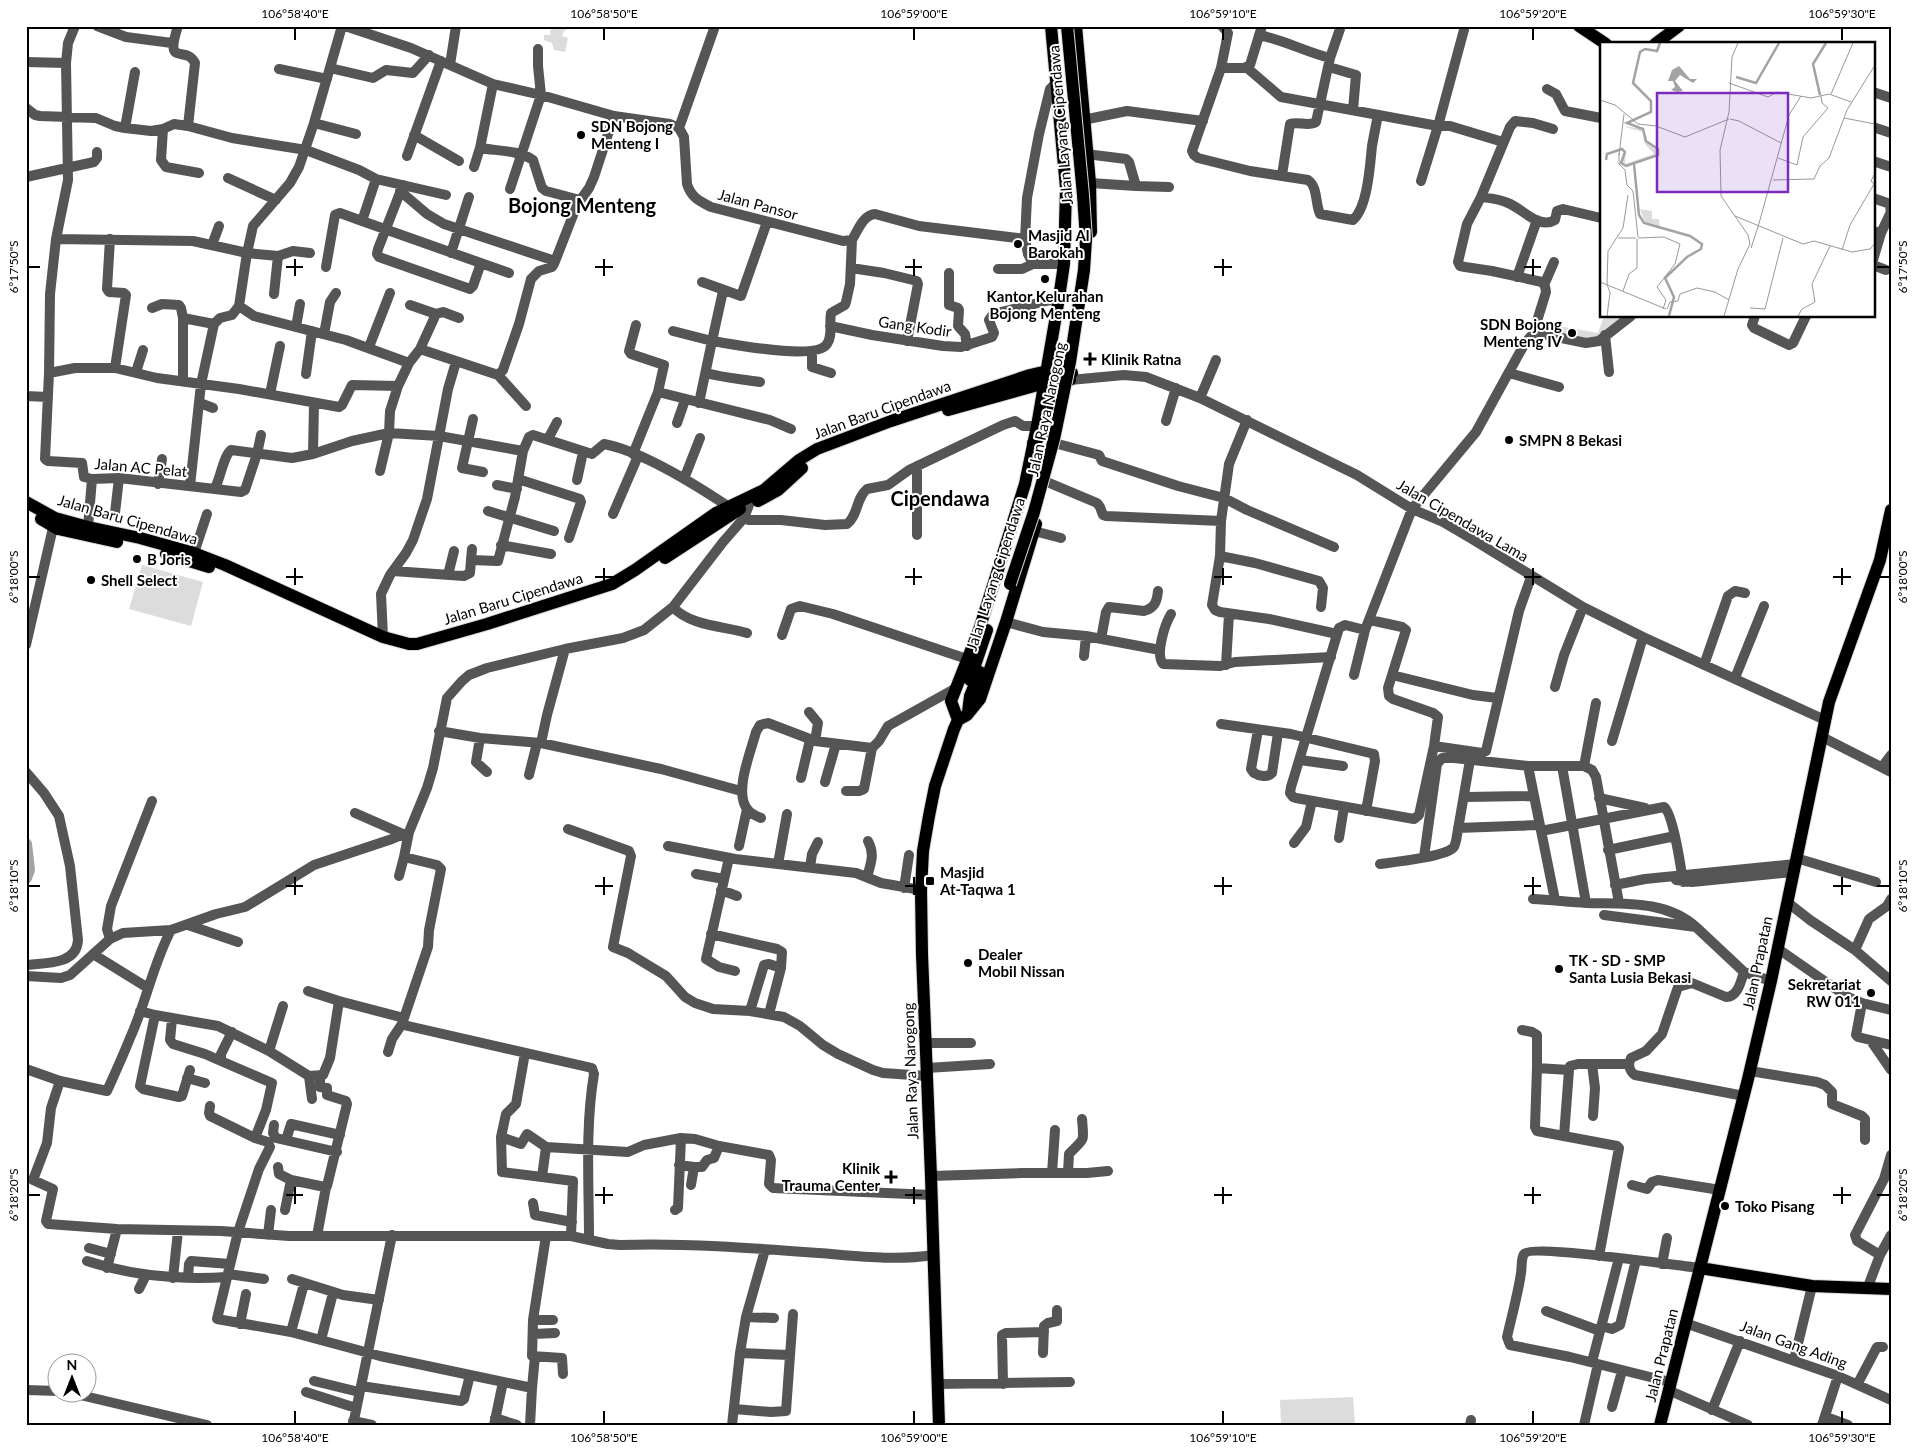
<svg xmlns="http://www.w3.org/2000/svg" width="1917" height="1451" font-family="Lato,sans-serif">
<rect width="100%" height="100%" fill="#fff"/>
<path fill="#dcdcdc" d="M551,26H570V28L564,31L562,36L568,38L565,52L554,50L552,43L544,40V35H550Z
M1604,316L1622,318L1598,340L1548,335L1553,325L1598,333Z
M142,565L203,582L191,626L129,609Z
M1353,1397L1355,1425H1281L1280,1400Z"/>
<g fill="none" stroke-linecap="round" stroke-linejoin="round">
<path stroke="#a3a3a3" stroke-width="12" d="M26,844L29,870L26,878"/>
<defs>
<path id="major" d="M1076,26L1090,183L1091,232
M1579,26L1606,44
M1655,44L1679,26
M948,410L1045,383L1070,380
M1033,443L1048,429L1059,379L1062,375
M758,501L778,490L802,468
M26,502L55,518L88,527L140,538L194,553L225,565L383,637L409,644H417L487,624L612,584L635,570L716,513L764,490L799,460L817,449L891,421L1030,375L1047,371L1072,373
M41,519L58,529L117,542
M166,554L209,567
M665,558L740,509
M970,680L987,630
M968,712L970,696L980,672
M958,720L951,701L979,630L1025,484L1037,426L1059,298L1064,264L1066,188L1051,26
M1700,1268L1812,1286L1891,1289
M939,1425L931,1176L922,954L921,890L923,851L929,816L935,786L954,729L958,720L967,715L980,699L1006,622L1036,524
M1660,1425L1748,1079L1771,981L1829,702L1880,560L1891,510"/>
</defs>
<use href="#major" stroke="#dbdbdb" stroke-width="14"/>
<path stroke="#555" stroke-width="10" d="M75,26L68,43L66,63L68,180L56,239L50,294L49,373L45,459L48,461L82,463L84,477L92,479L119,478L241,492L245,490L257,454L261,435
M97,26L126,37L172,43
M178,26C164,69 186,44 195,63L188,126
M345,26L411,48L493,84L541,95L614,116L670,124L679,128L684,137L687,184C691,197 699,201 711,207L843,241L852,240C858,230 863,215 875,214L919,226L1025,239L1028,254L1033,264H1064
M1222,26L1228,33L1221,68L1192,151L1194,155L1198,158L1250,171L1308,180C1318,187 1315,203 1320,214L1353,220C1368,207 1370,164 1372,146C1374,135 1376,125 1378,115
M1259,35C1284,40 1306,52 1330,58
M26,62L66,63
M450,65L456,26
M1246,67L1281,97L1438,126H1450L1503,142
M1329,67L1356,75L1353,110
M330,68L373,78L386,70L413,73L429,55
M1221,68H1244L1250,65L1262,26
M279,69L327,79
M493,84L480,148C497,151 519,150 533,160L542,188L546,191L580,200
M1547,89L1556,94L1565,111L1601,118
M1873,92L1891,98
M26,108L35,115L40,116L96,118L115,126L125,128L151,131L163,129L161,160L166,167L199,173
M1083,120L1127,111L1203,121
M314,123L356,134
M1873,127L1891,133
M125,128L135,72
M679,128L715,26
M163,129L174,124L188,126L232,138L306,150L359,170L376,179L446,195
M414,135L459,161
M1086,154L1126,159L1129,162L1136,186L1169,187
M407,156L441,61
M1873,161L1891,167
M474,167L480,148
M1282,175L1290,124C1298,121 1308,127 1316,122L1330,58L1341,26
M26,177L94,162L97,158V152
M228,178L276,200
M1421,181L1438,126L1465,26
M1090,183L1136,186
M403,185L378,249L377,254L379,257L470,289L473,286L481,263
M510,189L541,95L538,66V49
M400,191L427,214L444,224L555,261
M1481,197C1490,198 1500,199 1508,203C1522,208 1539,230 1555,220L1557,211L1563,209L1601,218
M1873,198L1890,204L1891,215
M362,221L509,273
M1873,231L1881,233L1890,214
M56,239L193,241L247,253L278,256L293,251L310,253
M110,239L107,289L109,292L124,293L126,295L115,368
M1025,239L1027,198L1039,134L1050,89L1056,83
M212,245L219,226
M451,253L469,197
M1873,260L1881,233
M1873,265L1886,270
M326,267L335,215L340,213L362,221L376,179
M851,268L884,273L917,281L918,284L907,341
M998,269H1022L1033,264
M949,273V305L958,308L959,310L958,326L965,334L967,346
M1517,277L1537,220
M702,282L741,296L767,222
M1544,285L1554,262
M274,294L278,256
M410,305L436,314
M239,306L254,316L346,340L409,363
M152,308L162,304L179,305L181,308L183,318
M1755,316L1752,325L1754,328L1789,345L1793,343L1806,316
M636,325L629,351L631,354L664,365L658,392
M830,326L872,335L943,346L961,347L992,337L994,333L989,320L993,314L1059,298
M296,327L300,304
M673,331L712,341L723,291
M324,334L330,302L336,293
M1533,334L1546,292L1545,286L1542,282L1492,271L1465,267L1460,266L1458,262L1467,224L1481,197L1510,127L1515,121L1533,123L1553,129
M1605,335L1609,372
M369,347L390,293
M420,349L498,375
M812,351V367L831,373
M136,372L143,350
M49,373L75,368H115L157,378L239,389L339,407L342,405L352,385L398,386
M706,373C724,378 742,379 760,382
M1509,373L1559,387
M306,374L312,331
M498,375L503,370L519,324L531,279L539,271L552,267L554,264L577,205L589,188L594,177L614,116
M498,375L526,406
M1070,380L1124,375L1146,377L1200,398L1357,475L1412,509L1443,522L1472,539L1583,607L1643,637L1825,720
M183,381V318L214,324
M270,394L280,346
M26,396L48,397
M1200,398L1216,360
M200,403L213,408
M699,403L712,341C732,344 816,361 827,344C833,336 829,323 831,313L845,305L846,302L850,284L852,240
M473,419L462,468L483,472
M1247,420L1229,464L1221,521L1220,556L1212,605L1215,610L1220,612L1269,619L1337,634
M1166,421L1176,388
M677,423L685,400
M548,439L557,422
M1058,444L1099,455L1102,461L1178,486L1224,498L1247,510L1334,547
M313,454L314,403
M633,454L658,392L770,420L791,429
M380,471L389,433L390,411L398,386L409,363L420,349L436,314L443,312L459,318
M518,479L580,499L581,502L569,538
M684,479L700,438
M577,480L583,452
M1047,482L1097,503L1100,507L1103,515L1106,516L1221,521
M158,484L162,459
M497,485L517,489
M190,486L201,384L214,324L220,318L232,315L239,306L247,253L253,226L290,183L299,167L314,123L342,26
M215,488C220,479 224,455 231,450L292,458L313,454L352,441L389,433L439,436L523,451L529,437L533,435L592,454L604,444C641,451 696,485 729,507
M488,511L554,531
M115,513L119,478
M613,514L638,456
M744,518L749,520H781L825,525L847,524C858,516 856,498 867,489L888,485L909,470L1003,425L1015,421L1023,426H1037
M88,527L92,479
M1034,531L1061,538
M917,535V466
M501,545L551,554
M194,553L207,514
M1220,556L1255,563L1319,581L1323,588L1321,607
M471,560L472,549
M393,571L464,576L470,573L471,560L498,561L515,497L523,451
M448,575L454,551
M673,607C690,626 723,626 747,633
M1171,614C1165,624 1155,654 1163,664L1220,666L1235,662L1331,657
M1006,622L1043,632L1086,636L1160,650
M1365,630L1345,625L1339,628L1291,787L1290,793L1293,797L1296,798L1414,819L1419,815L1434,746L1438,717L1433,713L1393,699L1389,696L1388,688L1406,630L1402,627L1370,620
M782,635L791,609L800,606L833,614L967,659
M383,637L381,594L390,575L406,553L413,540L427,499L448,389L456,362
M1101,639L1106,612L1109,607L1144,611C1155,608 1157,601 1158,591
M26,645L55,519
M1084,656L1086,636
M1226,665L1229,614
M1704,665L1728,596L1735,591L1745,593
M1354,675L1365,630L1412,509L1476,432L1525,343L1533,334L1537,333L1586,343L1599,341L1631,316
M1392,675L1473,695L1497,698
M1735,678L1764,606
M1555,687L1564,655L1583,607
M809,712L818,723L815,741
M1221,724L1291,734L1374,754L1375,761L1366,811
M1258,730L1251,769L1254,773C1259,776 1267,778 1272,773L1278,733
M439,731L480,738L541,743L661,769L741,791
M1822,737L1891,772
M480,738L476,762L487,772
M1612,741L1643,637
M541,743L547,715L565,649
M1434,746L1482,753L1486,751L1519,611L1531,577
M1300,760L1343,766
M1528,766L1555,900
M1562,766L1586,903
M1584,766L1596,703
M1882,767L1891,755
M26,772L44,793L59,816L70,866L78,940C77,965 45,963 26,965
M529,775L537,743
M801,778L810,740
M825,782L836,744
M846,791H859L864,789L872,748L879,741L888,726L956,688
M1465,797L1533,796
M1599,798L1645,808
M355,813L403,834
M761,818C756,816 751,814 748,810C733,794 751,751 756,732L760,725L768,723L815,741L872,748
M1458,828L1539,825
M568,829L629,851L631,856L613,947L628,953L666,976L685,997L695,1003L713,1009L750,1011L784,1017L800,1026L823,1045L838,1054L873,1070L883,1073L927,1076
M1541,831L1664,807C1673,813 1681,868 1683,882
M1339,838L1344,807
M1294,843L1306,827L1312,801
M668,846L735,859L856,873L881,883L921,890
M739,846L747,809
M1608,850L1675,836
M1424,857L1437,764L1442,758H1454L1528,766H1584L1592,770L1596,777L1619,903
M729,858L706,959L719,967L735,971
M1796,858L1876,882
M778,864L787,814
M1380,864C1395,862 1443,857 1453,848C1455,846 1455,844 1456,841L1470,760
M810,867L812,854L818,842
M696,874L724,879
M399,876L404,857
M867,877C871,863 875,854 868,841
M1676,880L1692,882L1793,872
M1615,885L1645,879L1795,864
M904,888L909,855
M721,890L737,896
M1533,899C1551,900 1569,902 1586,903C1624,904 1666,900 1696,927
M1787,902L1810,920L1855,950L1891,981
M1604,915L1696,927L1744,972L1771,981
M188,925L238,942
M711,934L777,949L782,952L781,968L769,1014
M110,939L107,929L111,906L152,801
M1777,948L1846,996L1862,1003L1891,1010
M1855,950L1869,919L1887,906L1891,899
M93,954L148,988
M1744,972C1741,981 1738,997 1726,997L1692,983L1678,987L1662,1034L1646,1051L1631,1058C1628,1064 1629,1071 1635,1075L1744,1096
M26,976L61,978L70,975L110,939L123,933L171,930L216,914L245,907L314,865L392,839L409,832L427,788L433,768L447,698L462,681L469,675L487,668L565,649L623,638L644,630L673,607L723,542L744,518L749,505L745,500
M308,991L339,1001
M1862,1003L1856,1035L1858,1037L1891,1045
M140,1011L155,1015L218,1026L269,1051L309,1076L323,1075L330,1058L339,1001L404,1018L428,947L429,930L441,869L437,865L404,857L409,832
M750,1011L764,965L769,964L781,968
M155,1015L140,1086L143,1089L179,1097L182,1096L190,1070
M404,1018L402,1024L408,1026L592,1068L594,1074C585,1127 589,1184 589,1239
M172,1019L170,1040L173,1044L205,1054L221,1061
M1522,1030L1532,1032L1537,1035V1068L1569,1070L1570,1066L1578,1064H1629
M1871,1041L1891,1070
M925,1043H971
M269,1051L283,1006
M388,1052L392,1039L402,1024
M525,1053L516,1104L506,1114L501,1137L502,1172L542,1177L546,1147
M1592,1064L1595,1088L1593,1116
M927,1068L990,1064
M1537,1068L1535,1127L1537,1131L1617,1146L1619,1148L1599,1256
M26,1069L60,1081L107,1091C115,1073 123,1056 130,1038C146,1003 153,964 171,930
M1750,1071L1817,1082L1825,1085L1832,1092V1104L1862,1116L1865,1119V1140
M309,1076L312,1099
M187,1078L205,1083
M60,1081L51,1108L47,1143L33,1180L53,1189L46,1221L48,1224L117,1229L221,1231L289,1236H571L608,1244L620,1245C687,1243 752,1248 819,1253C857,1256 895,1261 933,1255
M210,1106L209,1113L210,1116L255,1138L266,1110L272,1083L221,1061V1054L232,1032
M274,1125L273,1133L276,1138L337,1152
M1564,1136L1569,1070
M501,1137L521,1144L527,1134L546,1147L628,1152L644,1145L681,1138L695,1139L719,1146L769,1155L771,1160L769,1184L773,1188L932,1195
M255,1138L268,1142L270,1147L259,1169L238,1232L217,1319L291,1332L380,1356L470,1375L464,1399L461,1401L361,1386
M286,1140L291,1124L340,1135
M679,1165L694,1167L691,1185
M278,1167L279,1174L291,1180L325,1187L327,1186L347,1104L346,1101L327,1095V1088L320,1087V1076
M694,1167H702L707,1160L714,1158L719,1146
M1052,1173L1055,1130
M1068,1173L1069,1154C1085,1137 1084,1144 1082,1119
M931,1176L1022,1173H1087L1108,1171
M542,1177L573,1181L571,1236
M1632,1185L1647,1189L1652,1182L1658,1180L1720,1190
M533,1203L535,1215L572,1222
M285,1210L291,1180
M675,1210L678,1208L681,1138
M268,1235L271,1210
M317,1236L326,1187
M546,1236L533,1320L532,1356L562,1358L563,1374
M89,1248L111,1254
M1880,1255L1857,1241L1855,1235L1884,1179L1891,1155
M87,1261C133,1276 179,1280 227,1277
M1662,1264L1667,1238
M107,1268L117,1229
M228,1274L264,1279
M173,1278L178,1231
M188,1278L189,1264L191,1261L230,1264
M292,1279L343,1295L379,1300
M139,1289L146,1275
M1867,1289L1880,1255L1891,1235
M1546,1311L1600,1331
M746,1317L774,1318
M533,1320H553
M1685,1323L1838,1376L1891,1400
M240,1324L246,1294
M1601,1326L1612,1329L1620,1325L1636,1260
M291,1332L304,1284
M533,1334L555,1333
M321,1340L333,1293
M740,1353L790,1355
M1043,1353L1044,1326L1048,1323L1057,1321V1310
M1794,1360L1812,1286
M1592,1362L1619,1258
M470,1375L532,1388L530,1425
M314,1381L359,1392
M1670,1382L1570,1357L1510,1345L1507,1337C1512,1315 1518,1294 1521,1273C1522,1268 1521,1258 1524,1254C1531,1244 1680,1266 1700,1268
M1858,1383L1877,1347H1883
M937,1384L1070,1382
M1003,1384L1002,1335L1006,1333L1044,1332
M532,1388L535,1356
M26,1390L58,1391
M1668,1390L1748,1425
M306,1392L356,1408
M76,1394L207,1425
M1612,1407L1622,1371
M734,1409L771,1412L786,1411L793,1314
M1712,1410L1740,1341
M1826,1417L1848,1425
M495,1418L517,1425
M353,1421L372,1425
M353,1425L392,1235
M494,1425L503,1382
M732,1425L740,1353L746,1317L765,1250
M1470,1425L1471,1420
M1584,1425L1598,1364
M1822,1425L1838,1376"/>
<use href="#major" stroke="#000" stroke-width="12"/>
<defs>
<path id="major-bridge" d="M1010,584L1034,512L1054,439L1070,362L1084,270L1086,239L1083,195L1067,26"/>
</defs>
<use href="#major-bridge" stroke="#dbdbdb" stroke-width="14" stroke-linecap="butt"/>
<use href="#major-bridge" stroke="#000" stroke-width="12"/>
</g>
<path fill="none" stroke="#000" stroke-width="2" d="M295,28V40M604,28V40M914,28V40M1223,28V40M1533,28V40M1842,28V40M295,259V276M604,259V276M914,259V276M1223,259V276M1533,259V276M28,267H40M286,267H303M595,267H613M905,267H922M1214,267H1232M1524,267H1541M1877,267H1890M295,568V585M604,568V585M914,568V585M1223,568V585M1533,568V585M1842,568V585M28,577H40M286,577H303M595,577H613M905,577H922M1214,577H1232M1524,577H1541M1833,577H1851M1877,577H1890M295,877V895M604,877V895M914,877V895M1223,877V895M1533,877V895M1842,877V895M28,886H40M286,886H303M595,886H613M905,886H922M1214,886H1232M1524,886H1541M1833,886H1851M1877,886H1890M295,1187V1204M604,1187V1204M914,1187V1204M1223,1187V1204M1533,1187V1204M1842,1187V1204M28,1195H40M286,1195H303M595,1195H613M905,1195H922M1214,1195H1232M1524,1195H1541M1833,1195H1851M1877,1195H1890M295,1411V1424M604,1411V1424M914,1411V1424M1223,1411V1424M1533,1411V1424M1842,1411V1424"/>
<g fill="#000" stroke="#fff" stroke-width="2">
<circle cx="581" cy="135" r="5"/>
<circle cx="1018" cy="244" r="5"/>
<circle cx="1045" cy="279" r="5"/>
<circle cx="1572" cy="333" r="5"/>
<path d="M1087.5 351.5h5v5h5v5h-5v5h-5v-5h-5v-5h5z"/>
<circle cx="1509" cy="440" r="5"/>
<circle cx="137" cy="559" r="5"/>
<circle cx="91" cy="580" r="5"/>
<rect x="925" y="876" width="10" height="10" rx="2.5"/>
<circle cx="968" cy="963" r="5"/>
<circle cx="1559" cy="969" r="5"/>
<circle cx="1871" cy="993" r="5"/>
<path d="M888.5 1169.5h5v5h5v5h-5v5h-5v-5h-5v-5h5z"/>
<circle cx="1725" cy="1206" r="5"/>
</g>
<g text-anchor="middle" dominant-baseline="central" stroke-width="4" stroke-linejoin="round" paint-order="stroke">
<g font-size="15" fill="#000" stroke="#fff">
<text transform="translate(1060 125) rotate(-95)">Jalan Layang Cipendawa</text>
<text transform="translate(758 204) rotate(15)">Jalan Pansor</text>
<text transform="translate(915 326) rotate(8)">Gang Kodir</text>
<text transform="translate(882 409) rotate(-20)">Jalan Baru Cipendawa</text>
<text transform="translate(1046 409) rotate(-78)">Jalan Raya Narogong</text>
<text transform="translate(141 467) rotate(5)">Jalan AC Pelat</text>
<text transform="translate(128 519) rotate(16)">Jalan Baru Cipendawa</text>
<text transform="translate(1463 520) rotate(30)">Jalan Cipendawa Lama</text>
<text transform="translate(995 574) rotate(-72)">Jalan Layang Cipendawa</text>
<text transform="translate(513 598) rotate(-17)">Jalan Baru Cipendawa</text>
<text transform="translate(1757 963) rotate(-78)">Jalan Prapatan</text>
<text transform="translate(910 1071) rotate(-92)">Jalan Raya Narogong</text>
<text transform="translate(1794 1344) rotate(20)">Jalan Gang Ading</text>
<text transform="translate(1661 1355) rotate(-76)">Jalan Prapatan</text>
</g>
<g font-size="15" font-weight="bold" fill="#000" stroke="#fff" text-anchor="start">
<text x="591" y="126">SDN Bojong<tspan x="591" dy="17">Menteng I</tspan></text>
<text x="1028" y="235">Masjid Al<tspan x="1028" dy="17">Barokah</tspan></text>
<text x="1045" y="296" text-anchor="middle">Kantor Kelurahan<tspan x="1045" dy="17">Bojong Menteng</tspan></text>
<text x="1562" y="324" text-anchor="end">SDN Bojong<tspan x="1562" dy="17">Menteng IV</tspan></text>
<text x="1101" y="359">Klinik Ratna</text>
<text x="1519" y="440">SMPN 8 Bekasi</text>
<text x="147" y="559">B Joris</text>
<text x="101" y="580">Shell Select</text>
<text x="940" y="872">Masjid<tspan x="940" dy="17">At-Taqwa 1</tspan></text>
<text x="978" y="954">Dealer<tspan x="978" dy="17">Mobil Nissan</tspan></text>
<text x="1569" y="960">TK - SD - SMP<tspan x="1569" dy="17">Santa Lusia Bekasi</tspan></text>
<text x="1861" y="984" text-anchor="end">Sekretariat<tspan x="1861" dy="17">RW 011</tspan></text>
<text x="880" y="1168" text-anchor="end">Klinik<tspan x="880" dy="17">Trauma Center</tspan></text>
<text x="1735" y="1206">Toko Pisang</text>
</g>
<g font-size="20" font-weight="bold" fill="#000" stroke="#fff">
<text x="582" y="205">Bojong Menteng</text>
<text x="940" y="498">Cipendawa</text>
</g>
</g>
<g transform="translate(1600 42)">
<rect width="275" height="275" fill="#fff"/>
<path d="M28,76L26,84L41,87L46,100L55,105L58,112L26,123L21,121L26,108L25,122L54,112L45,102L42,90L26,85ZM40,167L52,169V177H59L60,187L45,181Z" fill="#dcdcdc"/>
<path d="M79,24L90,37H97L93,41L80,33L75,39L83,49L77,50L71,48L75,45L73,39H68L72,28Z" fill="#a3a3a3"/>
<path fill="none" stroke="#a3a3a3" stroke-width="2.5" d="M136,35L156,41L179,1M220,53L213,22L226,1M6,118L7,112L22,107L25,110L21,121L26,124L58,113V107L46,99L43,87L27,81L51,70V59L33,41L40,10L45,7L57,9L60,1M34,122L39,173L44,181L90,194L102,202L101,207L87,215L65,236L74,255L69,274"/>
<path fill="none" stroke="#999" stroke-width="1" d="M129,41L168,55L177,50L211,56L229,52L251,60M231,52L253,1M0,58L15,63L38,82L56,84L85,95L129,77M244,76L275,82M130,77L139,79L181,101M19,111V122L25,128L27,143L33,149L38,195M19,113L24,72M178,116L197,123L203,95L228,66L222,61L221,54M173,138L214,137L220,124L229,116L247,68L275,23M135,174L203,202L214,199L252,210L270,207L275,201M158,185L189,73L201,54M18,196H36M38,196L64,195L80,202L75,222L57,245L66,258L63,267M151,206L158,185M242,208L250,183L274,142L271,139L275,131M0,240L66,267M7,242L8,209L23,186L28,153M23,249L29,232L37,226V197M150,266L165,267M67,267L70,260L78,259L80,252L97,246L115,250L129,258M165,267L183,196M7,274L10,251L7,242M124,274L138,227L150,202L148,193L121,154L120,108L129,70L132,15L138,1M198,274L202,267L215,260L212,242L230,204"/>
<path fill="#7b2cbf" fill-opacity="0.15" stroke="#7b2cbf" stroke-width="2.5" d="M57,51H188V150H57Z"/>
<rect width="275" height="275" fill="none" stroke="#000" stroke-width="2.5"/>
</g>
<rect width="1917" height="1451" fill="none" stroke="#ffffff" stroke-width="55"/>
<g transform="translate(72 1378)"><circle r="24" fill="#ffffff" stroke="#999999"/>
<path d="M0-4L9 19L0 12L-9 19Z" fill="#000000"/>
<text y="-8" font-size="14" font-weight="bold" text-anchor="middle" fill="#000000">N</text>
</g>
<rect x="28" y="28" width="1862" height="1396" fill="none" stroke="#000" stroke-width="2"/>
<g font-size="12" text-anchor="middle" fill="#000">
<text x="295" y="18">106°58'40"E</text>
<text x="604" y="18">106°58'50"E</text>
<text x="914" y="18">106°59'00"E</text>
<text x="1223" y="18">106°59'10"E</text>
<text x="1533" y="18">106°59'20"E</text>
<text x="1842" y="18">106°59'30"E</text>
<text transform="translate(14 267) rotate(-90)" y="4">6°17'50"S</text>
<text transform="translate(1903 267) rotate(-90)" y="4">6°17'50"S</text>
<text transform="translate(14 577) rotate(-90)" y="4">6°18'00"S</text>
<text transform="translate(1903 577) rotate(-90)" y="4">6°18'00"S</text>
<text transform="translate(14 886) rotate(-90)" y="4">6°18'10"S</text>
<text transform="translate(1903 886) rotate(-90)" y="4">6°18'10"S</text>
<text transform="translate(14 1195) rotate(-90)" y="4">6°18'20"S</text>
<text transform="translate(1903 1195) rotate(-90)" y="4">6°18'20"S</text>
<text x="295" y="1442">106°58'40"E</text>
<text x="604" y="1442">106°58'50"E</text>
<text x="914" y="1442">106°59'00"E</text>
<text x="1223" y="1442">106°59'10"E</text>
<text x="1533" y="1442">106°59'20"E</text>
<text x="1842" y="1442">106°59'30"E</text>
</g>
</svg>
